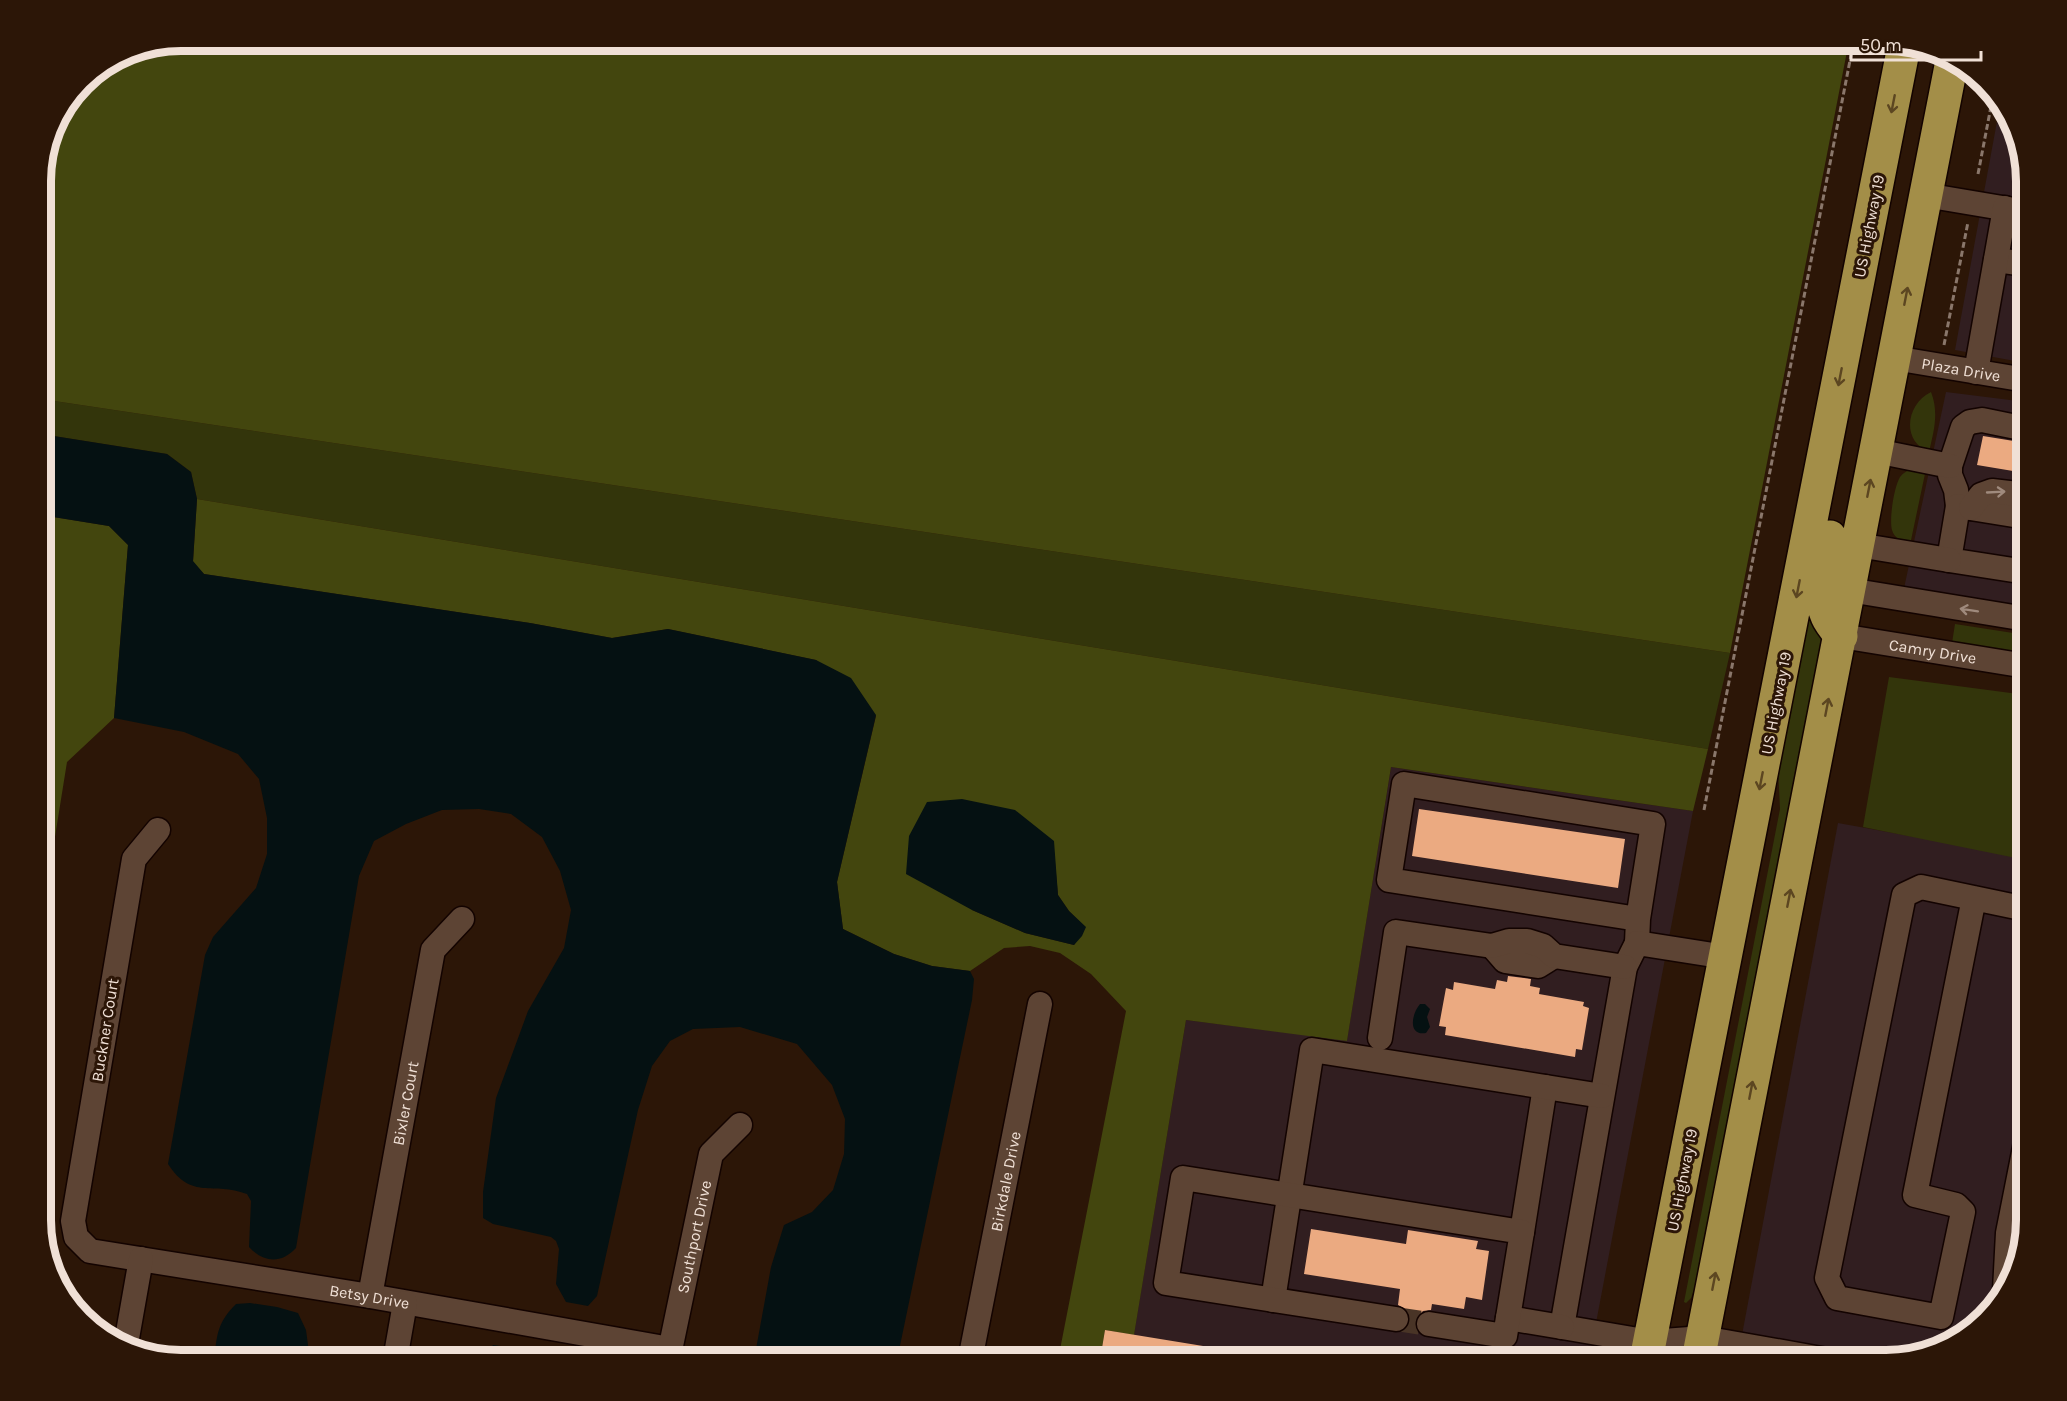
<svg xmlns="http://www.w3.org/2000/svg" width="2067" height="1401" font-family="Karla,sans-serif">
<rect width="100%" height="100%" fill="#2c1607"/>
<path fill="#311e20" d="M2000,105L2012,118L2026,181V363L1955,350Z
M1946,392L2026,402V613L1903,593Z
M1391,767L1693,811L1589,1360H1100L1105,1330L1134,1334L1186,1020L1347,1040Z
M1838,823L2026,857V1220L2003,1298L1949,1346L1886,1360L1742,1335Z"/>
<path fill="#33350b" d="M1931,392C1939,412 1934,431 1929,452C1901,441 1906,404 1931,392Z
M41,399L1730,653L1708,749L197,499L191,472L167,454L41,434Z
M1911,469H1926L1910,545C1902,541 1894,538 1892,530C1889,519 1894,487 1900,477C1903,473 1907,471 1911,469Z
M1811,597L1824,630L1694,1290L1691,1298L1686,1303L1684,1302L1780,809L1778,768Z
M1955,624L2026,635V656L1952,643Z
M1889,677L2026,695V860L1863,827Z"/>
<path fill="#43460e" fill-rule="evenodd" d="M181,40H1849V41L1730,653L41,399V172L51,127L82,81L127,51Z
M197,499L1708,749L1693,811L1391,767L1347,1041L1186,1020L1134,1335L1105,1330L1100,1360H1058L1126,1011L1091,974L1060,953L1030,946L1004,948L970,971L932,966L894,954L843,929L837,882L876,716L816,660L668,629L612,638L530,623L204,574L193,562ZM1053,841L1058,895L1069,911L1085,927L1074,945L1025,933L972,910Z
M41,515L109,526L128,545L114,718L67,762L41,924Z"/>
<path fill="#051112" d="M41,434L167,454L191,472L197,499L193,561L204,574L530,623L612,638L668,629L816,660L851,678L876,715L837,882L843,929L894,954L932,966L970,971L974,979L972,1000L897,1360H754L771,1267L784,1225L812,1212L833,1190L844,1154L845,1119L832,1085L797,1044L740,1027L693,1029L670,1041L652,1066L638,1110L597,1296L588,1306L566,1302L556,1284L559,1249L556,1241L551,1237L493,1224L483,1218V1192L496,1098L528,1011L564,948L571,910L560,871L542,837L511,814L479,809L442,810L406,824L374,841L359,876L296,1248C281,1264 264,1263 249,1247L251,1201L247,1194C213,1181 192,1201 168,1164L205,955L213,937L256,888L267,854V818L259,779L238,754L184,732L114,718L128,545L109,526L41,515Z
M962,799L1015,810L1054,841L1058,895L1069,911L1086,927L1082,936L1074,945L1025,933L972,910L906,874L909,836L927,802Z
M1420,1004H1425L1430,1009L1427,1017L1430,1027L1426,1033C1407,1036 1412,1013 1420,1004Z
M250,1303L277,1307L298,1313L306,1330L310,1360H214C217,1335 217,1323 236,1304Z
M493,1345L572,1355L580,1360H481Z"/>
<path fill="#ebaa81" d="M1983,436L2026,443L2025,473L1977,465Z
M1419,809L1625,839L1618,888L1412,856Z
M1508,976L1531,979L1530,986L1540,988L1539,994L1584,1002L1583,1006L1589,1008L1582,1050L1576,1049L1575,1057L1445,1035L1446,1027L1439,1026L1446,988L1453,990L1454,982L1495,989L1497,980L1507,982Z
M1311,1229L1406,1244L1408,1230L1478,1241L1476,1249L1489,1251L1482,1300L1466,1297L1464,1309L1432,1304L1431,1310L1423,1311L1418,1316L1415,1321V1328L1408,1326L1410,1321L1409,1313L1404,1308L1398,1305L1400,1289L1304,1274Z
M1105,1330L1246,1353L1245,1360H1142L1117,1356L1116,1360H1100Z"/>
<g fill="none" stroke-linecap="round" stroke-linejoin="round">
<path stroke="#493426" stroke-width="24" stroke-dasharray="24 12" stroke-linecap="butt" d="M1396,1319L1429,1324"/>
<defs>
<g id="minor">
<path d="M1925,195L2026,212"/>
<path d="M1996,260L2026,264"/>
<path id="s1" d="M1894,358L2026,380"/>
<path d="M1976,372L2005,208"/>
<path d="M2026,429L1982,420L1970,422L1963,427L1950,466V475L1956,490L1958,506L2026,517"/>
<path d="M1876,451L1950,466"/>
<path d="M1958,506L1949,560L2026,572"/>
<path d="M1971,508L1981,495L1992,491L2026,495"/>
<path d="M1858,545L1949,560"/>
<path d="M1849,590L2026,619"/>
<path id="s2" d="M1841,636L2026,666"/>
<path id="s3" d="M158,830L134,859L73,1221L76,1237L90,1251L370,1296L670,1349"/>
<path d="M1974,898L1915,1195L1956,1205L1963,1212L1941,1317L1837,1298L1827,1278L1904,895L1921,887L2026,909"/>
<path d="M1637,943L1638,919L1653,824L1404,784L1389,880L1638,919"/>
<path d="M1492,946L1505,961L1538,966L1554,956"/>
<path d="M1726,957L1637,943L1625,967L1562,1327L1650,1342L1703,1338L1827,1360"/>
<path d="M1380,1038L1396,932L1492,946L1509,941H1527L1543,946L1554,956L1625,967"/>
<path d="M1522,1232L1545,1087"/>
<path d="M2005,1290L2008,1233L2026,1142"/>
<path id="s4" d="M370,1296L433,950L462,919"/>
<path d="M1273,1300L1312,1050L1602,1096"/>
<path d="M1508,1318L1562,1327"/>
<path d="M1396,1319L1166,1283L1183,1178L1522,1232L1505,1336L1429,1324"/>
<path d="M1650,1342L1679,1360"/>
<path d="M126,1344L141,1259"/>
<path d="M395,1360L405,1303"/>
<path id="s5" d="M668,1360L711,1154L740,1125"/>
<path id="s6" d="M970,1360L1040,1004"/>
</g>
<path id="highway" d="M1830,537C1825,561 1816,592 1827,616C1830,623 1836,630 1841,636
M1646,1360L1904,46
M1698,1360L1952,61"/>
</defs>
<use href="#minor" stroke="#130300" stroke-width="27"/>
<use href="#highway" stroke="#130300" stroke-width="36"/>
<path stroke="#8a776b" stroke-width="3" stroke-dasharray="6 3" stroke-linecap="butt" d="M1978,174L1993,96
M1944,345L1968,222
M1704,810L1854,40"/>
<use href="#minor" stroke="#5d4434" stroke-width="24"/>
<use href="#highway" stroke="#a38e48" stroke-width="33"/>
</g>
<defs><path id="oneway-shaft" d="M-6 0H5M1.5-3L5.5 0L1.5 3" fill="none" stroke-width="1.6" stroke-linecap="round" stroke-linejoin="round" transform="scale(1.5)"/></defs>
<g stroke="#5c4621">
<use href="#oneway-shaft" transform="translate(1893 104) rotate(101)"/>
<use href="#oneway-shaft" transform="translate(1906 296) rotate(-79)"/>
<use href="#oneway-shaft" transform="translate(1840 377) rotate(101)"/>
<use href="#oneway-shaft" transform="translate(1869 488) rotate(-79)"/>
<use href="#oneway-shaft" transform="translate(1798 589) rotate(101)"/>
<use href="#oneway-shaft" transform="translate(1827 707) rotate(-79)"/>
<use href="#oneway-shaft" transform="translate(1761 781) rotate(101)"/>
<use href="#oneway-shaft" transform="translate(1789 898) rotate(-79)"/>
<use href="#oneway-shaft" transform="translate(1751 1090) rotate(-79)"/>
<use href="#oneway-shaft" transform="translate(1714 1281) rotate(-79)"/>
</g>
<g stroke="#9f8a7d">
<use href="#oneway-shaft" transform="translate(1996 492) rotate(-3)"/>
<use href="#oneway-shaft" transform="translate(1969 610) rotate(-171)"/>
</g>
<g text-anchor="middle" dominant-baseline="central" stroke-width="6" stroke-linejoin="round" paint-order="stroke">
<g font-size="16" fill="#f0e0d6" stroke="#2c1607">
<text transform="translate(1869 226) rotate(-79)">US Highway 19</text>
<text stroke="none"><textPath href="#s1" startOffset="68">Plaza Drive</textPath></text>
<text stroke="none"><textPath href="#s2" startOffset="93">Camry Drive</textPath></text>
<text transform="translate(1776 703) rotate(-79)">US Highway 19</text>
<text transform="translate(105 1030) rotate(-81)">Buckner Court</text>
<text stroke="none"><textPath href="#s4" startOffset="196">Bixler Court</textPath></text>
<text transform="translate(1682 1180) rotate(-79)">US Highway 19</text>
<text stroke="none"><textPath href="#s6" startOffset="182">Birkdale Drive</textPath></text>
<text stroke="none"><textPath href="#s5" startOffset="126">Southport Drive</textPath></text>
<text stroke="none"><textPath href="#s3" startOffset="724">Betsy Drive</textPath></text>
</g>
</g>
<path d="M0 0H2067V1401H0ZM181 51H1886A130 130 0 0 1 2016 181V1220A130 130 0 0 1 1886 1350H181A130 130 0 0 1 51 1220V181A130 130 0 0 1 181 51Z" fill="#2c1607" fill-rule="evenodd"/>
<path fill="none" stroke="#f0e0d6" stroke-width="8" d="M181 51H1886A130 130 0 0 1 2016 181V1220A130 130 0 0 1 1886 1350H181A130 130 0 0 1 51 1220V181A130 130 0 0 1 181 51Z"/>
<path d="M1851 51v9h130v-9" fill="none" stroke="#f0e0d6" stroke-width="3"/>
<text x="1860" y="51" font-size="18" fill="#f0e0d6" stroke="#2c1607" stroke-width="4.5" paint-order="stroke">50 m</text>
</svg>
